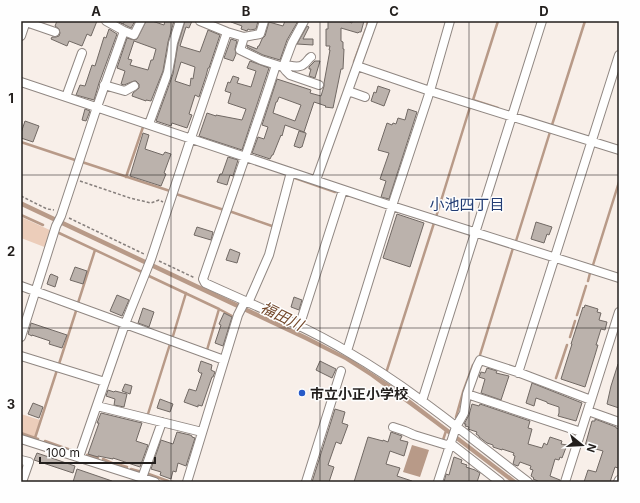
<svg xmlns="http://www.w3.org/2000/svg" width="640" height="503" font-family="Inter,'Noto Sans JP',sans-serif">
<rect width="100%" height="100%" fill="#f8efe9"/>
<path fill="#eccdba" d="M21,217L52,231L47,248L21,238Z
M21,414L40,420L35,437L21,432Z"/>
<path fill="#b89a88" d="M21,201L307,336L351,359L391,385L518,482H511L435,424L370,376L345,360L305,340L21,206Z
M412,445L429,450L420,477L403,472Z"/>
<g fill="none" stroke-linecap="round" stroke-linejoin="round">
<path stroke="#b89a88" stroke-width="2.5" d="M367,25L368,21
M354,62L366,29
M498,108L473,100L498,21
M552,125L585,21
M21,142L75,160
M82,162L170,191
M126,177L143,127
M292,177L335,192
M176,194L224,210
M229,211L272,226
M21,215L43,225
M436,217L470,107
M59,233L142,272
M516,241L550,132
M593,265L619,182
M149,276L219,309L207,350
M588,281L590,273
M78,303L95,250
M219,309L234,317
M577,315L586,286
M173,336L186,293
M570,337L575,321
M480,355L513,248
M59,364L76,311
M387,370L434,223
M556,378L567,345
M148,414L170,344
M456,417L463,392L473,365
M21,433L38,439
M35,438L57,370
M443,440L446,431
M45,441L62,447
M65,448L74,451
M87,455L98,458
M103,459L112,463
M117,464L127,467
M131,469L142,472
M146,473L168,481
M172,482H173"/>
</g>
<path fill="#bbb2ac" stroke="#716964" fill-rule="evenodd" d="M57,21H97L91,36L87,34L82,46L69,41L67,46L51,39L52,37H56L59,36L60,33L59,29L55,26Z
M117,21L123,24L125,21H135L131,28Z
M146,21H152L164,25L165,21H174L168,42L163,71L151,101L146,100V101L132,96L133,93L139,88V84L136,81H134L124,85L121,84L125,71L117,68L127,38L134,40L137,39ZM134,41L156,49L153,60H151L148,70L130,65L132,60L128,59Z
M185,21H192L189,28L186,27L180,46L200,52L208,30L220,35L209,68H208L206,76L199,97L195,95L189,114L192,115L187,128L172,123L171,126L156,121L173,74L178,44ZM181,62L195,67L193,79L191,78L190,86L175,81Z
M231,21H258L256,29L250,30L248,29L247,31L241,29L242,26L231,22Z
M285,21H298L287,40L280,60L263,55L247,47V45L257,49L258,46H259L262,39L265,36L269,22L283,26Z
M328,21L349,22L352,23V21H364L361,32H359L358,33L341,28V41L343,42V49H344L343,69H341L333,108L325,107L326,106L314,102L304,132L285,125L282,136L281,135L273,155H272L270,159L252,153L258,137L264,139L268,127L262,125L277,79L311,90L310,93L321,96L324,86V83L330,50H329L330,46H326V29H328ZM279,97L301,105L295,121L273,113L276,102H277Z
M307,26L309,27L303,39H313V45L297,44Z
M109,29L117,34L99,83L94,100L76,95L80,85L85,86L92,65L95,66L104,37L106,38Z
M231,39L237,41L235,49L236,54L233,61L224,58Z
M250,61L269,68L242,150L199,136L207,113L216,116V115L242,120L246,109L228,103L231,93L225,91L228,82L230,83L233,76L239,78L237,83L251,87L256,71L247,68Z
M315,61H320L315,78L309,76L311,69H309V67Z
M378,86L390,90L384,106L371,101L374,92L376,93Z
M85,109L90,111L86,121L82,120Z
M408,109L417,112L389,199L381,197L386,181L380,179L389,153L378,150L387,123L392,125L393,123L396,124L398,118L405,120Z
M25,121L39,126L33,142L21,138V133Z
M299,131L306,133V134L302,147H301L300,148L294,146Z
M143,133L149,135L145,149L163,155L165,152L171,154L164,173L166,174L161,186L130,176Z
M228,157L238,160L233,176L230,175L227,185L217,182L220,174H222Z
M397,214L424,223L410,267L383,258Z
M536,222L552,227L549,235L547,234L544,243L531,239Z
M197,227L213,232L211,240L194,235Z
M230,249L240,253L237,263L226,260Z
M75,267L87,271L83,284L70,280Z
M51,274L58,277L55,287L47,284L50,275Z
M117,295L129,300L122,316L110,311Z
M294,297L302,300L299,310L291,307Z
M585,305L598,309L597,312L601,313L599,320L607,322L605,330L601,329L596,345H598L595,355L585,387L561,379L572,344H571L583,307L584,308Z
M143,308L154,312L149,327L138,323Z
M224,313L232,317L223,346L215,343L221,325L219,324Z
M31,323L67,335L62,348L49,344L50,341L32,335V336L28,334Z
M201,361L212,365L211,370L215,372L213,377H212L202,406L198,405V407L184,402L189,389L196,391L202,373H200L198,371Z
M320,361L336,369L332,378L316,370Z
M618,364H619V408L607,404L611,386Z
M487,368L497,371L496,373L509,376L501,400L481,393L485,379L479,377L481,372L485,373Z
M532,383L582,403L576,421L558,416L559,413V407L547,403V402L536,398L534,406L526,403Z
M125,384L132,386L130,394L122,391Z
M108,390L114,392L115,391L127,394L124,407L114,405L115,399L106,396Z
M160,399L173,404L170,412L157,408Z
M33,403L43,407L39,418L28,414Z
M472,404L479,406L480,404L530,421L528,428L532,429L528,444L542,448L544,443L547,445L550,437L562,441L561,444L567,445L562,458L560,457L559,460L555,459L550,476L560,480V482H537L538,481L533,479L534,478L531,476L533,470L530,469L531,466L520,462L518,466L515,465L513,464L515,456L513,455L514,453L502,449V450L493,447V445L487,443L479,437V436L476,434L477,432L468,429L469,427L465,426L466,424H464L469,415Z
M335,409L345,412L342,423L348,425L341,444L336,442L328,465L334,467L329,482H312Z
M101,413L142,423L136,441L148,445L140,467L113,458V459L98,456V457L88,454L99,423H97Z
M595,419L616,427V428L619,429V465L618,468L615,467L610,482H584L588,470L596,472L603,451L585,446L592,421H595Z
M177,432L190,435L192,436V437L195,438L186,466L178,463L176,472L173,471L171,479L160,475L161,472L151,469L161,440L173,444Z
M391,432L402,436L400,440L408,442L404,456L390,451L386,464L400,468L397,476L412,481V482H354L368,437L383,441V440L388,442Z
M37,453L75,466L73,473L34,460Z
M454,457L462,460L461,463L467,465L466,467L475,470L480,473L477,482H444L446,474L449,475Z
M77,469L112,481L111,482H73Z"/>
<g fill="none" stroke-linecap="round" stroke-linejoin="round">
<defs>
<path id="minor" d="M106,21L124,31
M200,21L227,32L244,37L260,34L264,21
M26,22L55,32
M21,36L26,21
M244,37L240,50L261,60L283,67L286,71L290,75L319,85
M276,65C253,137 227,208 203,279L205,283C253,305 303,325 348,352C412,389 469,437 528,482
M284,65C290,65 299,69 304,64C307,62 308,59 311,57
M357,66L430,91L619,150
M283,67L292,43L304,21
M21,82L392,206L619,278
M104,85L125,91L134,86
M348,91L365,97
M66,97L82,53
M149,124L168,72L171,56L173,43L180,21
M316,180L373,21
M21,286L224,360
M248,303L269,255L291,172
M299,327L343,190
M21,337L56,226L61,216L97,107L124,31L134,35L141,21
M347,351L392,206L430,91L450,21
M21,356L105,382
M518,373L619,55
M467,394L477,366L480,360L520,373L591,400
M422,401L542,21
M97,406L202,432
M588,411L619,422
M393,427L405,431L414,435L450,446
M21,439L155,482
M450,443L500,482
M79,457L125,324L151,259L191,138L227,32
M21,460L29,462L22,482
M142,478L162,422
M187,482L238,315L245,301
M306,482L341,371
M438,482L456,427L464,413L467,394L581,432
M565,482L619,312
M618,482L619,480"/>
</defs>
<use href="#minor" stroke="#908782" stroke-width="10"/>
<path stroke="#867f7c" stroke-width="1.5" stroke-dasharray="3 2" stroke-linecap="butt" d="M80,181L130,198L151,203L159,200L163,202
M21,196L47,209L54,210
M69,218L144,254
M159,261L195,278"/>
<use href="#minor" stroke="#fff" stroke-width="8"/>
</g>
<path fill="none" stroke="#231f1d" stroke-width="1" stroke-opacity="0.55" d="M171,21V482M320,21V482M469,21V482M21,175H619M21,328H619"/>
<circle fill="#285ac8" stroke="#fefefe" stroke-width="1.5" cx="302" cy="393" r="4"/>
<g text-anchor="middle" dominant-baseline="central" stroke-width="3" stroke-linejoin="round" paint-order="stroke">
<g font-size="14" font-weight="bold" fill="#231f1d" stroke="#fefefe" text-anchor="start">
<text x="310" y="393">市立小正小学校</text>
</g>
<g font-size="15" fill="#223c73" stroke="#fefefe">
<text x="467" y="204">小池四丁目</text>
</g>
<g font-size="15" font-style="italic" fill="#724628" stroke="#fefefe">
<text transform="translate(282 316) rotate(26)">福田川</text>
</g>
</g>
<rect width="640" height="503" fill="none" stroke="#fefefe" stroke-width="44"/>
<g transform="translate(582 445) rotate(108)" stroke="#fefefe" stroke-width="3" paint-order="stroke">
<path d="M0-3L7 15L0 10L-7 15Z" fill="#231f1d"/>
<text y="-6" font-size="11" font-weight="bold" text-anchor="middle" fill="#231f1d">N</text>
</g>
<path d="M40 457v6h115v-6" fill="none" stroke="#231f1d" stroke-width="2"/>
<text x="46" y="457" font-size="12" fill="#231f1d" stroke="#fefefe" stroke-width="3" paint-order="stroke">100 m</text>
<rect x="22" y="22" width="596" height="459" fill="none" stroke="#231f1d" stroke-width="1.5"/>
<g font-size="13" text-anchor="middle" font-weight="bold" fill="#231f1d">
<text x="96" y="16">A</text>
<text x="246" y="16">B</text>
<text x="394" y="16">C</text>
<text x="544" y="16">D</text>
<text x="11" y="103">1</text>
<text x="11" y="256">2</text>
<text x="11" y="409">3</text>
</g>
</svg>
